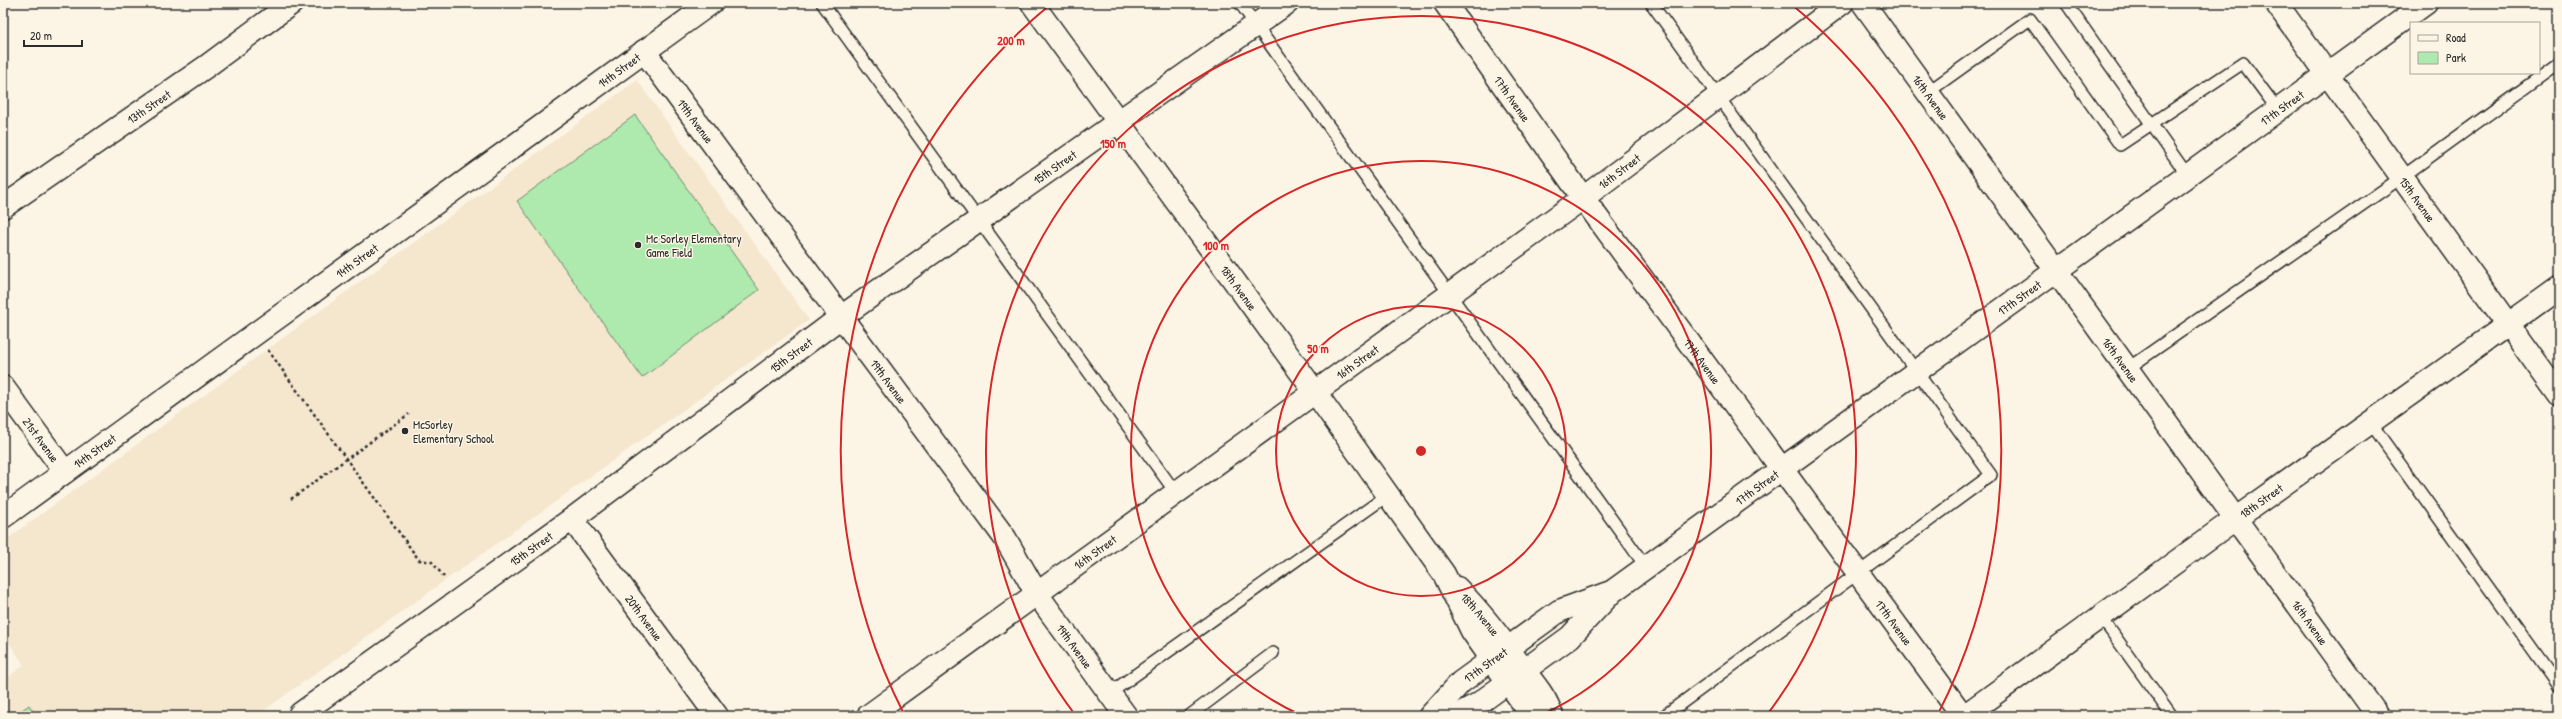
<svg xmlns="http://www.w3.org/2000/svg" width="2562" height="719" font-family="'Patrick Hand',sans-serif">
<rect width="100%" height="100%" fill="#fcf5e5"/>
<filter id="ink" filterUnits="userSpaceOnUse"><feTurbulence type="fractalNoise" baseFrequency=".025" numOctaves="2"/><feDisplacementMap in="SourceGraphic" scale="8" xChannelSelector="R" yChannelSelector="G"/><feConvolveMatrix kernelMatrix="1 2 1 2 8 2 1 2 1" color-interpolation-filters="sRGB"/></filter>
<g filter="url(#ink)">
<path fill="#f5e6ce" d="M637,80L809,320L256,716H3V681L24,665L3,634V542Z"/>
<path fill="#aee9ae" stroke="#6c8a6c" d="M635,115L759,290L642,378L517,201Z
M29,705L36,716H14Z"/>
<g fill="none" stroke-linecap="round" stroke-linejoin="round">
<defs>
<path id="lane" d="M822,3L1176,493
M1240,3L1646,567
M1651,3L1991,475L1664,716
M2066,3L2188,176
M1928,92L2030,19L2120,145L2243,63L2278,110
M2127,369L2402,177L2559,63
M2370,422L2559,686
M2101,617L2172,716
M1110,693L1388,495
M1189,716L1273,653"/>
<g id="street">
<path id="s1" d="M1032,3L1315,392L1444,574L1472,631L1532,716"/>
<path id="s2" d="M1445,3L1583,198L1963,716"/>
<path id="s3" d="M2276,3L2559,395"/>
<path id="s4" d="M3,207L207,66L292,3"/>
<path id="s5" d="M3,387L65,472"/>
<path id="s6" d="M572,519L717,716"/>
<path id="s7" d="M1457,588C1483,614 1504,642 1525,672C1536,686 1547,699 1552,716"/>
<path id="s8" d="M302,716L300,714L572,519L841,317L1287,3"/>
<path id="s9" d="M868,716L1583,198L1842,3"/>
<path id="s10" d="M1964,716L2235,519L2559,288"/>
</g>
<g id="secondary">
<path id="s11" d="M1863,3L2378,716"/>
<path id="s12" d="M644,51L1005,538L1037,594L1126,716"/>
<path id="s13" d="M3,517L711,3"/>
<path id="s14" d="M1430,716L1461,682L1559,611L1608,593"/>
<path id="s15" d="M1455,716L1478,704L1570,637L1613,591L2426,3"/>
</g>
</defs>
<use href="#lane" stroke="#2b2b2b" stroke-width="14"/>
<use href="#street" stroke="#2b2b2b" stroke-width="25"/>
<use href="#secondary" stroke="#2b2b2b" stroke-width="25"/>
<path stroke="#2b2b2b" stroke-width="2.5" stroke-dasharray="3 3" stroke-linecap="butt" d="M268,350L419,560L432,562L444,577
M291,499L409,414"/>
<use href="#lane" stroke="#fcf5e5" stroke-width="11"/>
<use href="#street" stroke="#fcf5e5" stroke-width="22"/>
<use href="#secondary" stroke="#fcf5e5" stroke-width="22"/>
</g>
</g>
<g fill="none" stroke="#d62828" stroke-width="2">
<circle cx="1421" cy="451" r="145"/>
<path d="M1303 716A290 290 0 1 1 1539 716"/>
<path d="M1076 716A435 435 0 1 1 1766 716"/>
<path d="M904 714A580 580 0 0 1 1052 3M1790 3A580 580 0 0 1 1938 714"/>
</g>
<g fill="#2b2b2b" stroke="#fcf5e5" stroke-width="1.5">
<circle cx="638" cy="245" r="4"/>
<circle cx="405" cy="431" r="4"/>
</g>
<g text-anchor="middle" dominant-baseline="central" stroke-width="3" stroke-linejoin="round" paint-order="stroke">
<g font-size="12" fill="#2b2b2b" stroke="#fcf5e5">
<text stroke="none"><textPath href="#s13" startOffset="761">14th Street</textPath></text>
<text stroke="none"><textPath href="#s11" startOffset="116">16th Avenue</textPath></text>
<text stroke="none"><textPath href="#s2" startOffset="117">17th Avenue</textPath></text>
<text stroke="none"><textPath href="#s4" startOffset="177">13th Street</textPath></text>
<text stroke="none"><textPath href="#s15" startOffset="1028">17th Street</textPath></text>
<text stroke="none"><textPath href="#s12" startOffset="87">19th Avenue</textPath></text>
<text stroke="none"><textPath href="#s8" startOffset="935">15th Street</textPath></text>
<text stroke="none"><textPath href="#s9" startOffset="928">16th Street</textPath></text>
<text stroke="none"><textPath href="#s3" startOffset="242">15th Avenue</textPath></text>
<text stroke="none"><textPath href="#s13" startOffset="437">14th Street</textPath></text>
<text stroke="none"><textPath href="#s1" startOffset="352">18th Avenue</textPath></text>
<text stroke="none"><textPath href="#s15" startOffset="704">17th Street</textPath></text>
<text stroke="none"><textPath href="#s8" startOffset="611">15th Street</textPath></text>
<text stroke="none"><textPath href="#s11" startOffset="440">16th Avenue</textPath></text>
<text stroke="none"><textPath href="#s2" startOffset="441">17th Avenue</textPath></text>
<text stroke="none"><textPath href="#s9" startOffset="604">16th Street</textPath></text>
<text stroke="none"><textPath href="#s12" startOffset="411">19th Avenue</textPath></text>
<text stroke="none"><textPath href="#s5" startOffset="65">21st Avenue</textPath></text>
<text stroke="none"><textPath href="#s13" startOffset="113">14th Street</textPath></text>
<text stroke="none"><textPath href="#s15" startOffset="380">17th Street</textPath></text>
<text stroke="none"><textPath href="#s10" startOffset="367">18th Street</textPath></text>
<text stroke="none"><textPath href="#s8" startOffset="287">15th Street</textPath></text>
<text stroke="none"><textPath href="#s9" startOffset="280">16th Street</textPath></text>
<text stroke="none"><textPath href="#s7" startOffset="35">18th Avenue</textPath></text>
<text stroke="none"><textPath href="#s6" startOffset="122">20th Avenue</textPath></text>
<text stroke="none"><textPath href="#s2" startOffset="765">17th Avenue</textPath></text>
<text stroke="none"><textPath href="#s11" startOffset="764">16th Avenue</textPath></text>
<text stroke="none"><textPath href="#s12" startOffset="735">19th Avenue</textPath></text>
<text stroke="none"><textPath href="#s14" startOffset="76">17th Street</textPath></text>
</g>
<g font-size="12" fill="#2b2b2b" stroke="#fcf5e5" text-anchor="start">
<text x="646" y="238">Mc Sorley Elementary<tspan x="646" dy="14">Game Field</tspan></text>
<text x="413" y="424">McSorley<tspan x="413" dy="14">Elementary School</tspan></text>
</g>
</g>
<circle cx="1421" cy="451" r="6" fill="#d62828" stroke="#fcf5e5" stroke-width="2"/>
<g font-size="12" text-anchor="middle" font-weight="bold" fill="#d62828" stroke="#fcf5e5" stroke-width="3" stroke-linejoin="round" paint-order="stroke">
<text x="1011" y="45">200 m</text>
<text x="1113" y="148">150 m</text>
<text x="1216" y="250">100 m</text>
<text x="1318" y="353">50 m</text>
</g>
<rect width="2562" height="719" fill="none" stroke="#fcf5e5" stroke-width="16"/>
<rect x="8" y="8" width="2546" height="703" fill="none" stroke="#2b2b2b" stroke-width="1.5" filter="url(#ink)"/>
<rect x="2410" y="22" width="130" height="52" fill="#fcf5e5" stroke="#a8a49b"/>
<rect x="2418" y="35" width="20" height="6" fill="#fcf5e5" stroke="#a8a49b"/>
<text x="2446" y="42" font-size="12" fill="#2b2b2b">Road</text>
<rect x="2418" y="52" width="20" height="12" fill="#aee9ae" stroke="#a8a49b"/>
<text x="2446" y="62" font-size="12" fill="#2b2b2b">Park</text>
<path d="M24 40v6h58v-6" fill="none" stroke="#2b2b2b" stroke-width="2"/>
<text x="30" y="40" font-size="12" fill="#2b2b2b" stroke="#fcf5e5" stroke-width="3" paint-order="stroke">20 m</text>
</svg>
